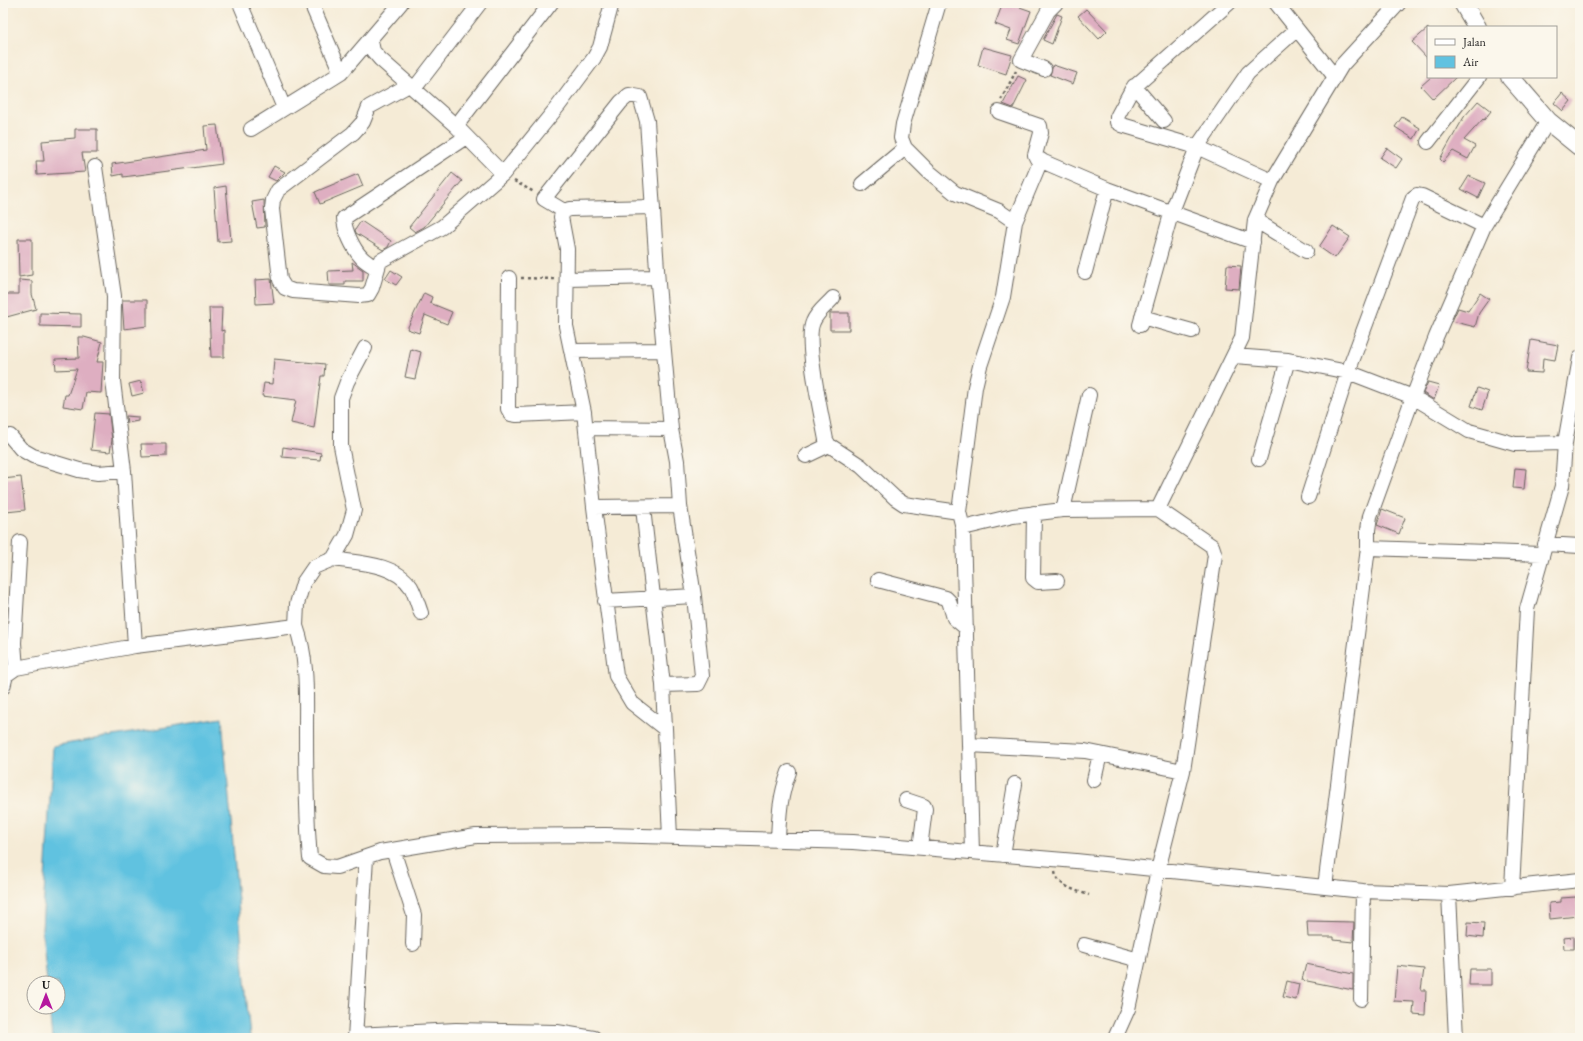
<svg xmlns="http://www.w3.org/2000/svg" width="1583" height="1041" font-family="'EB Garamond',serif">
<rect width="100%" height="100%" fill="#fbf7ec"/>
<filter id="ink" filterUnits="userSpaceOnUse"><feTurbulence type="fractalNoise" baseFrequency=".025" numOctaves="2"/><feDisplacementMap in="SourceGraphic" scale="8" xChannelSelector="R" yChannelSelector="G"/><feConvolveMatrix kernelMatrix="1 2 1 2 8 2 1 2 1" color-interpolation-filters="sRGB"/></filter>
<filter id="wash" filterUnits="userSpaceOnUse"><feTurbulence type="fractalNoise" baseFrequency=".012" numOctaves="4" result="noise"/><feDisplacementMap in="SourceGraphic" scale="16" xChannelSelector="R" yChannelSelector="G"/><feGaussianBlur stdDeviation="0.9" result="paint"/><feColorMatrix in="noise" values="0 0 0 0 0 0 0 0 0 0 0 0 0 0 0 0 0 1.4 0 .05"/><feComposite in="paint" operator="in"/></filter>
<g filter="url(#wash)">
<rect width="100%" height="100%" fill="#f5ebd6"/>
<path fill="#61c2e0" stroke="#3e6f7e" d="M222,718L250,1038H52L49,1007H58V983H47L42,930L53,746Z"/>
<g id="blocks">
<path fill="#deaec1" d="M1003,3H1015L1014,5L1031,11L1019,44L1007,40L1011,30L995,24Z
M1086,9L1107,31L1099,39L1078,16Z
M1057,14L1062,16L1052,44L1043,40Z
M1428,28V59L1412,42Z
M983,47L1012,55L1006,74L978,65Z
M1053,65L1077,73L1073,84L1050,75Z
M1018,76L1027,80L1013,108L1003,104Z
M1431,77H1456L1433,99L1421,86Z
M1562,93L1571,101L1563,111L1554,103Z
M1478,101L1491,111L1484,120L1483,119L1464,140L1475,146L1468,159L1453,151L1443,162L1440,159L1464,117Z
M1402,117L1420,128L1414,139L1395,127Z
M217,125L222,164L123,177V174L113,176L112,164L206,150L204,126Z
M75,129H97V153H82L85,172L37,175L36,161H44L42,141L75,138Z
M1387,148L1402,159L1396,168L1380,158Z
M274,166L285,172L276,181L268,177Z
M452,173L462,181L424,227L415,232L409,227Z
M358,174L363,186L320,204L315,192Z
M1469,176L1485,183L1478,198L1461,189Z
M226,186L231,241L218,242L214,188Z
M264,200L265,227L257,228L252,202Z
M361,221L391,241L388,247L383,250L356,233L355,230Z
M1333,226L1350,237L1335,258L1319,247Z
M18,239H32V275L19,277Z
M352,262L363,270V281H345V285H329L328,271L353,270Z
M1227,265L1241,266L1239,289L1225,288Z
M391,270L402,277L396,285L385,279Z
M271,279L274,303L256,304L255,280Z
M19,280L32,281V294L36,309L3,318V294H19Z
M424,293L432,297L430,303L452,312L447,324L425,315L419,333L407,329Z
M1480,293L1489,299L1479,313L1475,327L1452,321L1458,308L1468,311Z
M122,300H147V326L124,329Z
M209,308H222L221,331L224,330V357H211Z
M40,313L81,314V327L40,326Z
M830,313H849V330H830Z
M78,337H84L102,342L97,362H103L101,393L86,392L83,409L63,406L65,395H68L77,369L56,370L55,359L79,358Z
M1531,340L1558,345L1555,360L1543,358L1542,373L1526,372Z
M411,349L421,352L415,379L405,377Z
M274,359L325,364L324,376H321L314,428L291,423L296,400L262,396L264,383L272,384Z
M141,381L144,393L132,396L129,384Z
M1428,382L1439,385L1434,400L1423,393Z
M1477,388L1488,392L1482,410L1471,406Z
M95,413L109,414L112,440L110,452L91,450Z
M126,416L138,417V421L127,423Z
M141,444H166V456L142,457Z
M283,447L321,453L320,460L282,457Z
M1515,468L1526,469L1524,489L1513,488Z
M21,477L25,510L6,512L3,479Z
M1382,509L1405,518L1399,534L1377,525Z
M1576,897L1578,916L1550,919L1549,903L1561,902V898Z
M1307,921L1354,922L1353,942L1334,940V937H1308Z
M1468,922L1484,923L1483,938L1467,936Z
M1574,937V949H1564L1563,938Z
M1306,964L1353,974V990L1302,980Z
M1397,966L1424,969L1421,990H1426L1425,1015L1413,1014L1414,1002L1394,1001Z
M1470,969H1491V985H1469Z
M1287,981L1299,984L1296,1000L1283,997Z"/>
</g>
</g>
<g filter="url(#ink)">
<use href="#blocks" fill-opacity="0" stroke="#68645d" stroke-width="1"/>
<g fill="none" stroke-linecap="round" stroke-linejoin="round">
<defs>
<path id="minor" d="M240,3L284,108
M311,3L341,73
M939,3L903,124L901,138L905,148L928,171L955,193L999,211L1015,222L1003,297L980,366L975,387L959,512L963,528L972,852
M1229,3L1132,89L1117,117V122L1122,125L1197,147L1272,181
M1276,3L1335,77
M371,41L373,51L380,59L456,126L503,174
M1044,69L1021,60L1048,11L1056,3
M409,85L369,107L363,122L353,133L278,190L273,200L272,209L280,280L285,288L293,291L359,296L368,295L372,288L380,261L442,227L503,174L559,105L594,58L600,47L612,3
M1134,86L1164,121
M414,89L480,3
M999,112L1040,126L1041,133L1035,155L1037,159L1107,189
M1548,121L1484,226L1436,337L1413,397L1469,431L1515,444L1565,443
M456,126L551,3
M251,129L341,73L401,3
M1428,142L1479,77
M95,167L114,296L113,381L124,471L135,646
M862,184L905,148
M564,211L544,199L621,102L629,95L640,97L647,121L658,284L671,429L586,428
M1255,220L1306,251
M1015,222L1041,160
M377,269C373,266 366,262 362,258C353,249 344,229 344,218L466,137
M1085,272L1107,189L1253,242
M509,278L508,409L511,414L517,415L584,412L594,507
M568,279L657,277
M833,298C826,306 817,312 813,322C804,340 822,417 826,440L829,445L861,466L895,498L904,504L959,512
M1142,317L1192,331
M1140,325L1171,214L1197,147L1248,73L1296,30
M571,351L664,350
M1234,356L1288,360L1348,372L1413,397L1370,516L1368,530V548L1325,887
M584,412L566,326L567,249L561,217L564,211L570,209L653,207
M671,429L677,461L680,506
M10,436L21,449L33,456L79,470L98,473L124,471
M806,456L829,445
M1259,459L1288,360
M1308,497L1348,372L1413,198L1417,195L1422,196L1484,226
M643,508L663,685L670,837
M1063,510L1089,395
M1034,513L1033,578L1038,582L1057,581
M963,528L1013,516L1063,510L1158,509L1242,338L1255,220L1272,181L1342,65L1399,3
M1545,544L1580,546
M1368,548L1542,554
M333,559C358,563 395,563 411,587C415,594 418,605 421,613
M878,580L946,598L949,601L954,618L967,629
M605,601L694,596
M296,626L297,604L303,583L314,567L333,559L347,535L354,510L341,446V398L347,382L365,348
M16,668L14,643L20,542
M663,685L698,684L702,676L694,596L680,506L594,507L616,676L632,703L665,729
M3,687L6,675L16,668L135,646L296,626C308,659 306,694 306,729C306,772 306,815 310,858L324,866L337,867L380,852L476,836L606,835L853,842L1076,861L1363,891L1449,894L1580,880
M969,745L1085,751L1183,771
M1094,780L1100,754
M906,800L924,806L925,809L920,848
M778,840C779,814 780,796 789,772
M393,850L414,915L413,944
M1003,855L1015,784
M1512,888L1527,609L1562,486L1565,443L1580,358
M1449,894L1456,1038
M1084,945L1139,960
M1361,999L1363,891
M355,1035L456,1030L557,1032L594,1038
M355,1038L366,858
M1115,1038L1128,1009L1158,870L1183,771L1215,555L1212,546L1158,509"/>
<path id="tertiary" d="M1463,3L1477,27
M1510,77L1548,121L1580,147"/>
</defs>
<use href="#minor" stroke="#68645d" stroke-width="16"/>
<use href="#tertiary" stroke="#68645d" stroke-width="20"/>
<path stroke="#68645d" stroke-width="2.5" stroke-dasharray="3 3" stroke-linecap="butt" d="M1001,100L1016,71
M514,181L534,192
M521,278L554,279
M1055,872C1057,886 1077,891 1089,895"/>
<use href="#minor" stroke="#fff" stroke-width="14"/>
<use href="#tertiary" stroke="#fff" stroke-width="18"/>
</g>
</g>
<rect width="1583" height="1041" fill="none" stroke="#fbf7ec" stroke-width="16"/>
<rect x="1427" y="26" width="130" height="52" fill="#fbf7ec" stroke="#a29f99"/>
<rect x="1435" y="39" width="20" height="6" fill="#ffffff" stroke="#a29f99"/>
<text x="1463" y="46" font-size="12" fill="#1c1c1c">Jalan</text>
<rect x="1435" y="56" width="20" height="12" fill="#61c2e0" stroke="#a29f99"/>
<text x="1463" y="66" font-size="12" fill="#1c1c1c">Air</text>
<g transform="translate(46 995)"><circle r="19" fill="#fbf7ec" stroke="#a29f99"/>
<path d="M0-3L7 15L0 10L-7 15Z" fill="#b5179e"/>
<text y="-6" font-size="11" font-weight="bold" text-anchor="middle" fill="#1c1c1c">U</text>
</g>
</svg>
